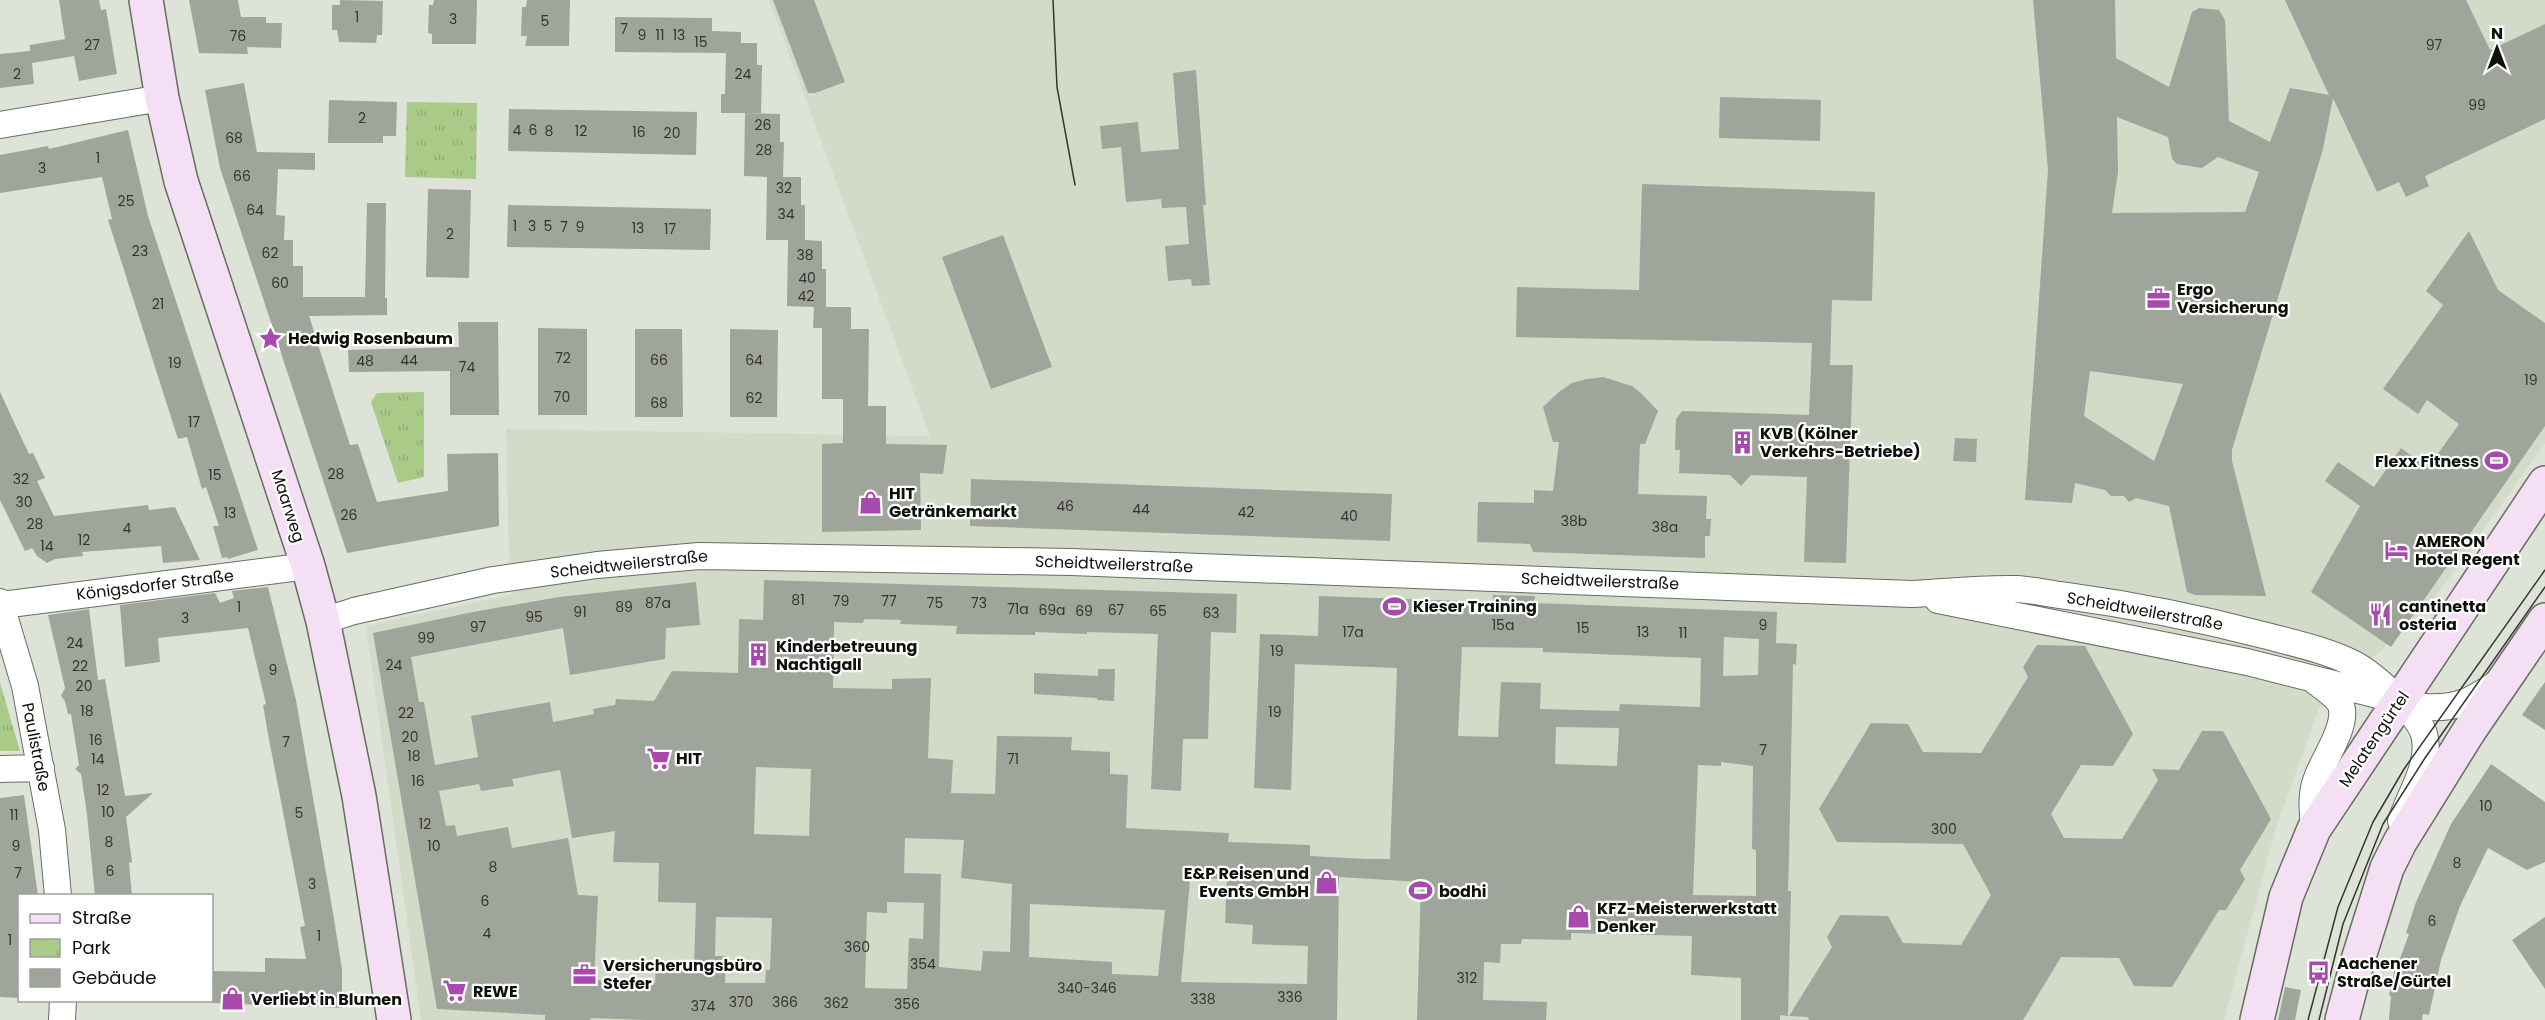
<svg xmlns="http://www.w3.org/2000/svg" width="2545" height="1020" font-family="Poppins,sans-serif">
<defs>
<pattern id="park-tufts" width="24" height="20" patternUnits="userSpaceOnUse" patternTransform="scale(1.5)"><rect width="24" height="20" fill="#aaca88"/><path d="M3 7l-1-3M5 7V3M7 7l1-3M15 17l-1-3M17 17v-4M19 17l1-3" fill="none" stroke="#91ac74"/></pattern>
</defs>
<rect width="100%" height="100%" fill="#dde3d7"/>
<path fill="#d1dbc8" d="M769,0H2545V443L2429,606L2319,708L2276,828L2224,1020H421L366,626L513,594L509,561L506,429L930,436Z"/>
<path fill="url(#park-tufts)" d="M407,102L477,103L476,179L405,177Z
M424,392V477L398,483L371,402L377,393Z
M0,683L20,751H0Z"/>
<path fill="#9fa59a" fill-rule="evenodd" d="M59,0H99L101,10L106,9L117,74L79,81L74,56L32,63L34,84L0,88V54L30,51V45L65,39Z
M189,0H238L241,17H266V23H282L281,48L247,47L248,54L199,53Z
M340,0L383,1L382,35H377L376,43L339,42L337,30H332V5H340Z
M434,0H477L476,44H432V34L428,33L429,5H433Z
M527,0H570L569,46H525L527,36H521L522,7H526Z
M773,0H814L845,82L815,93H808Z
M2033,0H2115L2116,58L2169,87L2192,12L2199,8L2219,10L2225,20L2229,121L2270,142L2290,88L2329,95L2285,0H2466L2490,50L2545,24V119L2425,176L2429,186L2406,197L2399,182L2377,192L2333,98L2323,149L2232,450V461L2266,596L2195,595L2187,592L2169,506L2136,498L2129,502L2124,496H2111L2105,490L2075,483L2072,503L2025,500L2048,170ZM2117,117L2168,137L2172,159L2177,164L2202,168L2218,157L2259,172L2245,212L2112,213L2118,172ZM2090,371L2183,384L2154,461L2084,416Z
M615,17L712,18V31L741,32V43H757V65H762L761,113H721V94H725L726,53L615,52Z
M1196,70L1206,205H1203L1210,285L1192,286L1191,279L1168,281L1165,246L1189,244L1186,207L1162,208L1161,199L1126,202L1121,147L1102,149L1100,126L1138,122L1141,152L1179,149L1173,73Z
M244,83L257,152L315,153V170L278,169L276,215L285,216L284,240H293V266H303V297H365L367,203H386L385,298H387V315L309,316L350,445L358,444L377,502L448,491L447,454L498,453L499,526L347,553L220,168L205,90Z
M1720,97L1821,100L1820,141L1719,138Z
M329,100L397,102L396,136H383V143H328Z
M509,109L697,112L696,155L508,151Z
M745,113L780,114V142H784L783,177H801V205H805V240L822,241V269H826V307H851V329H869L868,406H886V444L947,445L943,474L920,473L921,530L822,532V444L843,443V399H822V328H813L814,307L787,306L788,240H766L767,177L744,176Z
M128,130L148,216L258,550L228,559L227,557L222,558L213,526H219L206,487L202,489L187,437L178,439L108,220L112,219L102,177L0,193V155L48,146L49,149Z
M1642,184L1875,192L1872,301L1832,300L1830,365H1853L1846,563L1804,562L1807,477L1751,475L1741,486L1730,475L1679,473L1680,450H1675L1676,419L1682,411L1809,415L1812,343L1516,337L1517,287L1639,290Z
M428,189L471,190L469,278L426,277Z
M508,205L711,209L710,250L507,247Z
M2469,231L2498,290L2545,323V426L2391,647L2311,592L2360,506L2325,481L2338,462L2374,487L2401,448L2428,468L2459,424L2427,400L2418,414L2383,389L2443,305L2426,291Z
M1003,235L1052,367L991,389L942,257Z
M458,322H498L499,415H450V371L349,372L348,350L459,347Z
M538,328L587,329V415H538Z
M635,329H682L683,417H635Z
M730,329L778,330L777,417H730Z
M1603,377L1632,386L1642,394L1658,411L1645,444H1640L1638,494L1707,496L1706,519H1711L1710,536H1705V558L1533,552L1530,544L1477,542L1478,502L1534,503V490L1553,491L1559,442H1553L1543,407L1560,391L1572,383L1587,379Z
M0,392L29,454L33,453L45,478L37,481L54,516L148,505L149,510L175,507L200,560L163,563L161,546L82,552L83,556L55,559L47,563L37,556L32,548L25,551L0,500Z
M1955,438L1977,439L1976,462L1953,461Z
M971,479L1392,494L1390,541L970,526Z
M764,580L1237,594L1236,633L1211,632L1208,739H1183L1181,791L1151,789L1158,634L1087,632V634L1035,632V635L956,634L957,626L900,624L901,620L864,619L863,623L834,622L833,688L892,689V679L931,678L928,758L953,760L951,793L995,794L997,736L1072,737L1071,750L1110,752V774L1128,775L1126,828L1229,833L1228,842L1310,845V856L1367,859H1390L1397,668L1295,664L1291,790L1254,788L1260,634L1318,636L1319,596L1493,602V595L1535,596L1534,603L1777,612L1776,643L1797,644L1796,665L1793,664L1789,859L1788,891H1791L1788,1016L1780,1015V1020H1741V978L1691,975L1692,936L1571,933V940L1522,939L1521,944H1501L1500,963L1484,962L1483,1000L1547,1002L1546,1020H1417L1421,882L1339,877L1337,1020H647L591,1018L590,1020H545V1015L437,1009L373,633L473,612L559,597L696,582L700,625L666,628L665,659L570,675L563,628L411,657L419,702H424L435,765L478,757L471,716L550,702L553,722L594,714L593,709L615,705L616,699L654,701L672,671L738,673L739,619L763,620ZM1724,637L1759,639L1758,675L1723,676ZM1462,647L1543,648V652L1701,658L1700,707L1620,704L1619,711L1540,709L1541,683L1501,682L1498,737L1458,736ZM1556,727L1619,728L1617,766L1555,764ZM1721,762L1753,766L1752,849L1756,850V896L1693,895L1698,765L1721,766ZM756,767L811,769L809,836L754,834ZM560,770L572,838L615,831L613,862L659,863L658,902L696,903L694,967L656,965L655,983L594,980L598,896L578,895L568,838L512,848L508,827L457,836L455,825L446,826L439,791L479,784L481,791L514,786L512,779ZM905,838L964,840L961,878L1012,884L1010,952L983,951L981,971L939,967L941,874L904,873ZM1227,878L1225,923L1253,925L1252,944L1308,946L1307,984L1181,982L1190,880ZM887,902L924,903L923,939L909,938L907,989L865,988L867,912L887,913ZM1030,904L1165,910L1158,976L1112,974V962L1029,957ZM716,917L772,918L770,970H766L765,983H725L726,956H715Z
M268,587L296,700L333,913L342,969V1008L212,1003V971L265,972V958L306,959L300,927L305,926L268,734L263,705L266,704L248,628L158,638L160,662L125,667L120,605L215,593L220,603L234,598L232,591Z
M89,609L98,680L105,679L125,796L153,793L126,817L132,862L129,863L132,896H95L87,814L81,774L75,769L79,765L71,714H68L65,701L61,696L65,688L48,615Z
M2037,645L2085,646L2133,734L2113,766L2081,765L2051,814L2064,838L2122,839L2158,780L2152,769L2179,770L2202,731H2223L2271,819L2240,870L2245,879L2226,910H2219L2172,987L2134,986L2119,958L2061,957L2023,1020H1809L1808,1017L1789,1016L1832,947L1827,937L1840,915L1888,916L1903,943L1961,945L1991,895L1963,844L1837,842L1819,809L1871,723L1908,724L1923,752L1981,753L2028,677L2023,667Z
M1098,669H1115L1114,701L1097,700V698L1034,694V673L1098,676Z
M2545,682V730L2522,715Z
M2491,764L2545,802V862L2527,870L2488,848L2460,906L2441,960L2429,1015L2423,1014L2422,1020H2389L2391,996L2389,995L2396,964H2398L2409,934L2406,933L2416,902L2451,824Z
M24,795L38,896H20V998L0,997V798Z
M2545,917V989L2512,940Z
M2285,987L2301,990L2295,1020H2278Z"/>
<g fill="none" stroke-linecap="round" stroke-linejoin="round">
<defs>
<path id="minor" d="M0,125L162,98
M1938,600L2247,662L2425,707C2457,709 2472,701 2498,683
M0,602L25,686L52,830L58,896
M2,605L308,566
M323,621L354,611L493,580L597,565L699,556L1071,562L1912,594C1947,592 1982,588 2017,589C2033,590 2050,594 2067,596C2133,605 2198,618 2263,635C2293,643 2327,650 2354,664C2373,674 2418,714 2424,734C2432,763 2410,794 2401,821
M0,769L41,768
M2314,829C2313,812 2310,795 2317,778C2324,758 2350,723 2340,703C2335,695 2323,687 2315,681
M62,1020L63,1000"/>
<path id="secondary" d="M146,0L162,98L181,181L308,566L323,621L359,796L394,1020
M2257,1020L2286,897L2314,829L2545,483
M2342,1020L2357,963L2387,868L2400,842L2469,731L2545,620"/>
</defs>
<use href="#minor" stroke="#676d62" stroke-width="28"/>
<use href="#secondary" stroke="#676d62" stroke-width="36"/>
<use href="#minor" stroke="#fff" stroke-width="26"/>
<use href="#secondary" stroke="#f4dff5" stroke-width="33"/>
<path stroke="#343731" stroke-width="1.5" d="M1053,0L1057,87L1075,185
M2308,1020L2338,907L2373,822L2404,769L2545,570
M2319,1020L2343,924L2383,824L2425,758L2545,587"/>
</g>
<defs>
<symbol id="office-bare" viewBox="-9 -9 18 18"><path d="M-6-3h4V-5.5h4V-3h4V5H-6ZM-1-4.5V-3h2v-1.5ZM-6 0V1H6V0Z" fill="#a948af" stroke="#fff" stroke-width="2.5" paint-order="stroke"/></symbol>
<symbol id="sight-bare" viewBox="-9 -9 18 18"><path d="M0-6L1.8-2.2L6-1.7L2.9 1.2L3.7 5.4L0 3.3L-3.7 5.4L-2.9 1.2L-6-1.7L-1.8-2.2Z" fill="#a948af" stroke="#fff" stroke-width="2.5" paint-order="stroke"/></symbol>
<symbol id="building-bare" viewBox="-9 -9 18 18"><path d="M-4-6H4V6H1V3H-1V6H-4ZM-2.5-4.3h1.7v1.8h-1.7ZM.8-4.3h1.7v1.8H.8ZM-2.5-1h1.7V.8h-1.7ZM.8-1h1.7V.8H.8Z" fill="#a948af" stroke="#fff" stroke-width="2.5" paint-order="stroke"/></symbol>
<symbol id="stadium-bare" viewBox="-9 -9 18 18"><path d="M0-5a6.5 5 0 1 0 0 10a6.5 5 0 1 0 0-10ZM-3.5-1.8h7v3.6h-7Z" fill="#a948af" stroke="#fff" stroke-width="2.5" paint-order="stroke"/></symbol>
<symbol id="shop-bare" viewBox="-9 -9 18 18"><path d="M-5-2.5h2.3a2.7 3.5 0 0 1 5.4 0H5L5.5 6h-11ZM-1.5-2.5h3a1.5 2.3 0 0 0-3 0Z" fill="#a948af" stroke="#fff" stroke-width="2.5" paint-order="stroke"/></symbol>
<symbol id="hotel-bare" viewBox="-9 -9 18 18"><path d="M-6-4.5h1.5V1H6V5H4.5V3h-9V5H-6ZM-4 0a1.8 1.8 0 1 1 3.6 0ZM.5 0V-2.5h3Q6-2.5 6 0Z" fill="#a948af" stroke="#fff" stroke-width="2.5" paint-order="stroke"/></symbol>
<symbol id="restaurant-bare" viewBox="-9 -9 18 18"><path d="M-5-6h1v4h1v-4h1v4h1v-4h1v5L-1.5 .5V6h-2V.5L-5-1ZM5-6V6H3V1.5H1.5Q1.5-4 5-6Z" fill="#a948af" stroke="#fff" stroke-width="2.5" paint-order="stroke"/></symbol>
<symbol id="supermarket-bare" viewBox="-9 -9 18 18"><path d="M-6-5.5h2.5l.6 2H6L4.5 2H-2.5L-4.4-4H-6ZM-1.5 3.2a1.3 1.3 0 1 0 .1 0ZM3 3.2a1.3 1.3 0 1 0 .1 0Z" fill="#a948af" stroke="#fff" stroke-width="2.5" paint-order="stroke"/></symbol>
<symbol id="bus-bare" viewBox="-9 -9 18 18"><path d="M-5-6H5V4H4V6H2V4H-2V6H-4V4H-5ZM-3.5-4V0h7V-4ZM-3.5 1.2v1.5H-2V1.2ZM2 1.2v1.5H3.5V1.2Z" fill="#a948af" stroke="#fff" stroke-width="2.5" paint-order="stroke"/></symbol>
</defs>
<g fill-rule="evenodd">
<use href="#office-bare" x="2142" y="282" width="33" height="33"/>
<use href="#sight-bare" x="254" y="322" width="33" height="33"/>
<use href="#building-bare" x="1726" y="426" width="33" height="33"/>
<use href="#stadium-bare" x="2480" y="444" width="33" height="33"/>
<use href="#shop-bare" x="854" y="486" width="33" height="33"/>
<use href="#hotel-bare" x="2380" y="534" width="33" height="33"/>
<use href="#stadium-bare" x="1378" y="590" width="33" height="33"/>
<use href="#restaurant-bare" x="2364" y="598" width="33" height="33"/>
<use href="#building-bare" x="742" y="638" width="33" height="33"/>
<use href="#supermarket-bare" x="642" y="742" width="33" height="33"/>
<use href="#shop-bare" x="1310" y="866" width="33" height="33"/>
<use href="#stadium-bare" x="1404" y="874" width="33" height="33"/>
<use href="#shop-bare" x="1562" y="900" width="33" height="33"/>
<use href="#bus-bare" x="2302" y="956" width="33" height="33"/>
<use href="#office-bare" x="568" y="958" width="33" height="33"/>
<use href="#supermarket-bare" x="438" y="974" width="33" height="33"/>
<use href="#shop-bare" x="216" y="982" width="33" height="33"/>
</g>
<g text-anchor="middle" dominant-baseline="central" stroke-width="4.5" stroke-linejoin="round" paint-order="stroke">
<g font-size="14" fill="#323530">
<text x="357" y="17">1</text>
<text x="453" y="19">3</text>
<text x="545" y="21">5</text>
<text x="624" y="29">7</text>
<text x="642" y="35">9</text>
<text x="660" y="35">11</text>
<text x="679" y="35">13</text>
<text x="238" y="36">76</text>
<text x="701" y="42">15</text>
<text x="92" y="45">27</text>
<text x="2434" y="45">97</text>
<text x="17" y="74">2</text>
<text x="743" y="74">24</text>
<text x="2477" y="105">99</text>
<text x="362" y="118">2</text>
<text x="763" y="125">26</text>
<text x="517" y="130">4</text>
<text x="533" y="130">6</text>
<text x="549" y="131">8</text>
<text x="581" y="131">12</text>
<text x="639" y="132">16</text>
<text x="672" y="133">20</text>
<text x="234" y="138">68</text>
<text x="764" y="150">28</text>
<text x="98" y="158">1</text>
<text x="42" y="168">3</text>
<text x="242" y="176">66</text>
<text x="784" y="188">32</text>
<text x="126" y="201">25</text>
<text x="255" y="210">64</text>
<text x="786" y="214">34</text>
<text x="515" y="226">1</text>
<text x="532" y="226">3</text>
<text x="548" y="226">5</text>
<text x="564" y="227">7</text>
<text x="580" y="227">9</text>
<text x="638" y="228">13</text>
<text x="670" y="229">17</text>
<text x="450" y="234">2</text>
<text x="140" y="251">23</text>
<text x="270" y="253">62</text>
<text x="805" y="255">38</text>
<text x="807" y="278">40</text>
<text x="280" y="283">60</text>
<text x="806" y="296">42</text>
<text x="158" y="304">21</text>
<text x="563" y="358">72</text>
<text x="409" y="360">44</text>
<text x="659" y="360">66</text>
<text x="754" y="360">64</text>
<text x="365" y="361">48</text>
<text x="175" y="363">19</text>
<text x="467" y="367">74</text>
<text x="2531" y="380">19</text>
<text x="562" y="397">70</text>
<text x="754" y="398">62</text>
<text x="659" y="403">68</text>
<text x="194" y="422">17</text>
<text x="336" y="474">28</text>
<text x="215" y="475">15</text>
<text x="21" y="479">32</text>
<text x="24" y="502">30</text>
<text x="1065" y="506">46</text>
<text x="1141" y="509">44</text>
<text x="1246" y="512">42</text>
<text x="230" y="513">13</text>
<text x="349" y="515">26</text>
<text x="1349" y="516">40</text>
<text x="1574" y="521">38b</text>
<text x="35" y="524">28</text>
<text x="1665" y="527">38a</text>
<text x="127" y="528">4</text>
<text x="84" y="540">12</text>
<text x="47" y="546">14</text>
<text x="798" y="600">81</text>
<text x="841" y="601">79</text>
<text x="889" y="601">77</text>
<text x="658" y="603">87a</text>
<text x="935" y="603">75</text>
<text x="979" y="603">73</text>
<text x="239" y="607">1</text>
<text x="624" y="607">89</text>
<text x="1018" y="609">71a</text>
<text x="1052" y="610">69a</text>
<text x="1116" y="610">67</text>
<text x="1084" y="611">69</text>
<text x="1158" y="611">65</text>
<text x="580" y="612">91</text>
<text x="1211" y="613">63</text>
<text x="534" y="617">95</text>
<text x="185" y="618">3</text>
<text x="1503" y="625">15a</text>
<text x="1763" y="625">9</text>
<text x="478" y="627">97</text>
<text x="1583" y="628">15</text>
<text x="1353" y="632">17a</text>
<text x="1643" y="632">13</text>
<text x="1683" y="633">11</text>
<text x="426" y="638">99</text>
<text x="75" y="643">24</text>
<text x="1277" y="651">19</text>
<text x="394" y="665">24</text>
<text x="80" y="666">22</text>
<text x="273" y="670">9</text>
<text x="84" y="686">20</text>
<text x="87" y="711">18</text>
<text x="1275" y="712">19</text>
<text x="406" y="713">22</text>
<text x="410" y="737">20</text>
<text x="96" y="740">16</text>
<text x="286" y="742">7</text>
<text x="1763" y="750">7</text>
<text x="414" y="756">18</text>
<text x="98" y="759">14</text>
<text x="1013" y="759">71</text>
<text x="418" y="781">16</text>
<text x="103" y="790">12</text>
<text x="2486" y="806">10</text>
<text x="108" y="812">10</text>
<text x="299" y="813">5</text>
<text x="14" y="815">11</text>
<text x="425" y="824">12</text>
<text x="1944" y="829">300</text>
<text x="109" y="842">8</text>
<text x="16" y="846">9</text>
<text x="434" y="846">10</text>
<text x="2457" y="863">8</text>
<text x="493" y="867">8</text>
<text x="110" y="871">6</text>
<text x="18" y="873">7</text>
<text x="312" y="884">3</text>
<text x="485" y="901">6</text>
<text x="2432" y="921">6</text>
<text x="487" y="933">4</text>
<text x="319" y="936">1</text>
<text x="10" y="940">1</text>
<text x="857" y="947">360</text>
<text x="923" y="964">354</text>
<text x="1467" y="978">312</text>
<text x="1087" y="988">340-346</text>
<text x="1290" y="997">336</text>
<text x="1203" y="999">338</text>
<text x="741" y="1002">370</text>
<text x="785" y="1002">366</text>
<text x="836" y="1003">362</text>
<text x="907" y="1004">356</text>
<text x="703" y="1006">374</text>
</g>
<g font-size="16" font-weight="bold" fill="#0e100c" stroke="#fff" text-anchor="start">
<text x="2177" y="289">Ergo<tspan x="2177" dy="18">Versicherung</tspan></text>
<text x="288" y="338">Hedwig Rosenbaum</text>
<text x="1760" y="433">KVB (Kölner<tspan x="1760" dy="18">Verkehrs-Betriebe)</tspan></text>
<text x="2479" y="461" text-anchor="end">Flexx Fitness</text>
<text x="889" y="493">HIT<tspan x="889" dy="18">Getränkemarkt</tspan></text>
<text x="2415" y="541">AMERON<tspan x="2415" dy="18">Hotel Regent</tspan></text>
<text x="1413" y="606">Kieser Training</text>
<text x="2399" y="606">cantinetta<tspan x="2399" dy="18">osteria</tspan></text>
<text x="776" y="646">Kinderbetreuung<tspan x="776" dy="18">Nachtigall</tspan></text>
<text x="676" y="758">HIT</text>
<text x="1309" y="873" text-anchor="end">E&amp;P Reisen und<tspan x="1309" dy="18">Events GmbH</tspan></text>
<text x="1439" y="891">bodhi</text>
<text x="1597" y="908">KFZ-Meisterwerkstatt<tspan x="1597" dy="18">Denker</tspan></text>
<text x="2337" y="963">Aachener<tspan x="2337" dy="18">Straße/Gürtel</tspan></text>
<text x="603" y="965">Versicherungsbüro<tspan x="603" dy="18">Stefer</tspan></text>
<text x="473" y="991">REWE</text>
<text x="251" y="999">Verliebt in Blumen</text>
</g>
<g font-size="16" fill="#0e100c" stroke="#fff">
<text transform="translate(288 506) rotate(72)">Maarweg</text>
<text transform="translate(629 564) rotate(-6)">Scheidtweilerstraße</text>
<text transform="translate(1114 564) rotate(2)">Scheidtweilerstraße</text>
<text transform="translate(1600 581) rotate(2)">Scheidtweilerstraße</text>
<text transform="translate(155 585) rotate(-7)">Königsdorfer Straße</text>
<text transform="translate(2145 611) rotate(10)">Scheidtweilerstraße</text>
<text transform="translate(2374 739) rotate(-56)">Melatengürtel</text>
<text transform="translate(36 747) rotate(79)">Paulistraße</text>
</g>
</g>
<rect x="18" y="894" width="195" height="108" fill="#ffffff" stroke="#9f9f9e" stroke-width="1.5"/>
<rect x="30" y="914" width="30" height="9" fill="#f4dff5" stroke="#9f9f9e" stroke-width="1.5"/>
<text x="72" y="924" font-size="18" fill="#0e100c">Straße</text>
<rect x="30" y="939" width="30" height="18" fill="url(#park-tufts)" stroke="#9f9f9e" stroke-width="1.5"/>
<text x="72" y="954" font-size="18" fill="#0e100c">Park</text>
<rect x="30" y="969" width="30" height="18" fill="#9fa59a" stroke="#9f9f9e" stroke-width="1.5"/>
<text x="72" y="984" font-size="18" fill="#0e100c">Gebäude</text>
<g transform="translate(2497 48)" stroke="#ffffff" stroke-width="4.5" paint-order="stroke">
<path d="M0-4.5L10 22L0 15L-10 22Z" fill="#0e100c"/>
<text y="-9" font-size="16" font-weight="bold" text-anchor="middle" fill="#0e100c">N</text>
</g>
</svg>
